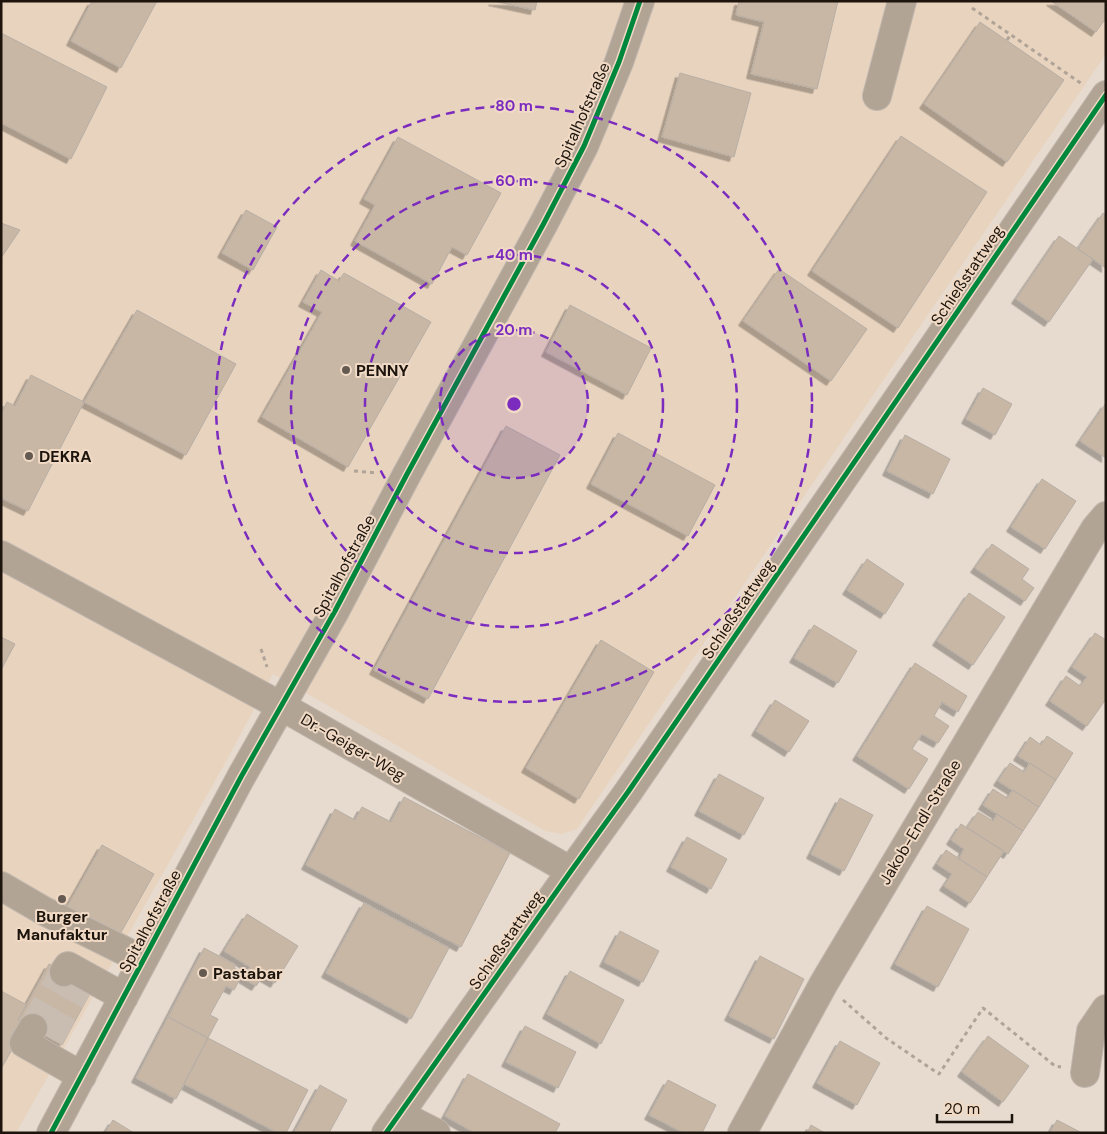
<svg xmlns="http://www.w3.org/2000/svg" width="1107" height="1134" font-family="'DM Sans',sans-serif">
<defs>
<filter id="shadow"><feDropShadow dx="-4.5" dy="4.5" stdDeviation="0" flood-color="#0004"/></filter>
</defs>
<rect width="100%" height="100%" fill="#e7dbcf"/>
<path fill="#e8d3be" d="M1,1H1106V54L577,829L562,834L545,831L273,674L223,767L16,1133H1Z"/>
<path fill="#c8b7a5" stroke="#b7aea5" filter="url(#shadow)" d="M92,1H157L121,68L71,41Z
M493,1H537L535,10Z
M739,1H838L817,89L751,74L764,22L736,15Z
M1051,1H1106V18L1096,32Z
M980,22L1064,80L1007,162L924,104Z
M1,33L107,87L71,159L1,123Z
M680,73L751,93L734,157L662,137Z
M901,136L987,192L898,328L812,271Z
M398,137L501,193L467,255L452,247L432,284L355,241L375,205L364,199Z
M246,210L277,227L253,270L222,253Z
M1103,213L1106,215V268L1078,249Z
M1,223L20,230L1,258Z
M1059,236L1093,259L1049,322L1016,299Z
M779,269L867,329L831,381L743,321Z
M321,270L339,281L344,273L431,322L348,467L262,417L322,312L303,302Z
M570,305L651,348L627,395L546,352Z
M137,310L236,364L186,455L84,402Z
M31,375L84,402L28,511L1,498V414L7,402L15,406Z
M983,388L1012,404L995,435L966,419Z
M1106,403V458L1080,441Z
M506,426L560,455L428,699L374,670Z
M618,433L715,485L688,536L591,484Z
M905,435L950,459L933,494L887,471Z
M1042,479L1076,501L1045,549L1011,527Z
M992,544L1029,569L1022,579L1034,588L1025,601L975,568Z
M867,559L904,584L885,614L847,590Z
M969,593L1005,617L973,665L937,641Z
M814,625L857,651L838,683L794,658Z
M1095,633L1106,640V699L1087,726L1050,701L1066,676L1080,686L1087,677L1072,667Z
M1,637L15,644L1,670Z
M601,640L654,672L579,799L526,768Z
M915,663L967,696L958,712L942,702L934,716L949,726L938,743L922,734L912,749L928,759L909,789L857,756Z
M775,700L809,721L789,752L756,731Z
M1047,736L1073,753L1056,780L1018,756L1030,737L1041,745Z
M1010,763L1024,772L1030,763L1056,780L1039,807L998,781Z
M719,774L764,798L744,835L699,811Z
M993,789L1007,798L1013,790L1039,807L1023,831L983,805Z
M404,797L510,853L461,947L306,865L335,809L355,820L362,807L391,822Z
M840,798L873,815L844,871L811,854Z
M978,812L993,821L997,814L1023,831L1008,854L967,828Z
M961,824L1004,851L987,877L959,859L964,849L951,840Z
M687,837L727,859L711,889L671,867Z
M102,845L154,874L115,943L63,914Z
M946,850L987,877L970,903L944,886L952,874L937,864Z
M364,903L449,948L411,1019L326,973Z
M927,906L969,929L938,987L895,964Z
M247,914L298,946L275,983L263,976L256,986L243,978L250,967L224,951Z
M620,931L659,951L643,982L604,962Z
M204,948L236,965L234,968L243,973L234,990L226,986L210,1015L218,1019L208,1038L168,1017Z
M760,956L804,979L774,1039L729,1016Z
M49,964L93,988L62,1045L18,1020Z
M570,971L624,1000L601,1044L547,1014Z
M1,991L27,1005L18,1020L26,1025L1,1069Z
M168,1017L208,1038L176,1099L136,1078Z
M525,1026L576,1052L558,1088L506,1062Z
M988,1036L1029,1066L1003,1102L962,1072Z
M208,1038L308,1090L286,1133H278L184,1084Z
M840,1041L880,1063L857,1105L817,1083Z
M468,1074L560,1124L555,1133H475L445,1116Z
M668,1080L716,1105L702,1133H684L649,1115Z
M320,1085L347,1100L329,1133H294Z
M113,1120L134,1133H105Z
M1057,1120L1082,1133H1050Z
M811,1125L825,1133H807Z"/>
<g fill="none" stroke-linecap="round" stroke-linejoin="round">
<path stroke="#c9bdb2" stroke-width="28" stroke-dasharray="28 14" stroke-linecap="butt" d="M33,1028L64,972
M50,1038L81,982"/>
<defs>
<path id="minor" d="M877,96L902,1
M1,555L281,706L571,871
M1,886L44,911L143,960
M64,972L68,966L124,997
M33,1028L24,1043L82,1076
M1085,1073L1091,1031L1106,1009
M399,1114L436,1133
M51,1133L241,777L335,611L406,476L544,223L584,146L619,62L640,1
M386,1133L571,871L628,792L1106,95
M742,1133L824,983L1095,529L1106,516"/>
</defs>
<use href="#minor" stroke="#c1b7ae" stroke-width="30"/>
<path stroke="#b0a498" stroke-width="3" stroke-dasharray="4 4" stroke-linecap="butt" d="M972,8L1082,84
M1007,40L1011,34
M290,437L292,435
M354,471L378,473
M261,649L267,667
M843,1000L886,1038L939,1074L983,1008L1055,1066L1061,1067"/>
<use href="#minor" stroke="#b1a495" stroke-width="28"/>
<defs>
<path id="cycleway" d="M51,1133L241,777L335,611L406,476L544,223L584,146L619,62L640,1
M386,1133L571,871L628,792L1106,95"/>
</defs>
<use href="#cycleway" stroke="#f1dac5" stroke-width="8"/>
<use href="#cycleway" stroke="#00873e" stroke-width="5"/>
</g>
<circle cx="514" cy="404" r="74" fill="#7b2cbf" fill-opacity=".12"/>
<g fill="none" stroke="#7b2cbf" stroke-width="2.5" stroke-dasharray="9 6">
<circle cx="514" cy="404" r="74"/>
<circle cx="514" cy="404" r="149"/>
<circle cx="514" cy="404" r="223"/>
<circle cx="514" cy="404" r="298"/>
</g>
<g fill="#645a51" stroke="#f1dac5" stroke-width="2">
<circle cx="346" cy="370" r="5"/>
<circle cx="29" cy="456" r="5"/>
<circle cx="62" cy="899" r="5"/>
<circle cx="203" cy="973" r="5"/>
</g>
<g text-anchor="middle" dominant-baseline="central" stroke-width="4" stroke-linejoin="round" paint-order="stroke">
<g font-size="16" fill="#1d150d" stroke="#f1dac5">
<text transform="translate(582 115) rotate(-66)">Spitalhofstraße</text>
<text transform="translate(967 275) rotate(-56)">Schießstattweg</text>
<text transform="translate(344 566) rotate(-62)">Spitalhofstraße</text>
<text transform="translate(738 609) rotate(-56)">Schießstattweg</text>
<text transform="translate(353 747) rotate(30)">Dr.-Geiger-Weg</text>
<text transform="translate(920 822) rotate(-59)">Jakob-Endl-Straße</text>
<text transform="translate(150 921) rotate(-62)">Spitalhofstraße</text>
<text transform="translate(506 940) rotate(-55)">Schießstattweg</text>
</g>
<g font-size="16" font-weight="bold" fill="#1d150d" stroke="#f1dac5" text-anchor="start">
<text x="356" y="370">PENNY</text>
<text x="39" y="456">DEKRA</text>
<text x="62" y="916" text-anchor="middle">Burger<tspan x="62" dy="18">Manufaktur</tspan></text>
<text x="213" y="973">Pastabar</text>
</g>
</g>
<circle cx="514" cy="404" r="8" fill="#7b2cbf" stroke="#f1dac5" stroke-width="2.5"/>
<g font-size="15" text-anchor="middle" font-weight="bold" fill="#7b2cbf" stroke="#f1dac5" stroke-width="4" stroke-linejoin="round" paint-order="stroke">
<text x="514" y="111">80 m</text>
<text x="514" y="186">60 m</text>
<text x="514" y="260">40 m</text>
<text x="514" y="335">20 m</text>
</g>
<rect width="1107" height="1134" fill="none" stroke="#1d150d" stroke-width="5"/>
<path d="M937 1114v8h75v-8" fill="none" stroke="#1d150d" stroke-width="2.5"/>
<text x="944" y="1114" font-size="15" fill="#1d150d" stroke="#f1dac5" stroke-width="4" paint-order="stroke">20 m</text>
</svg>
